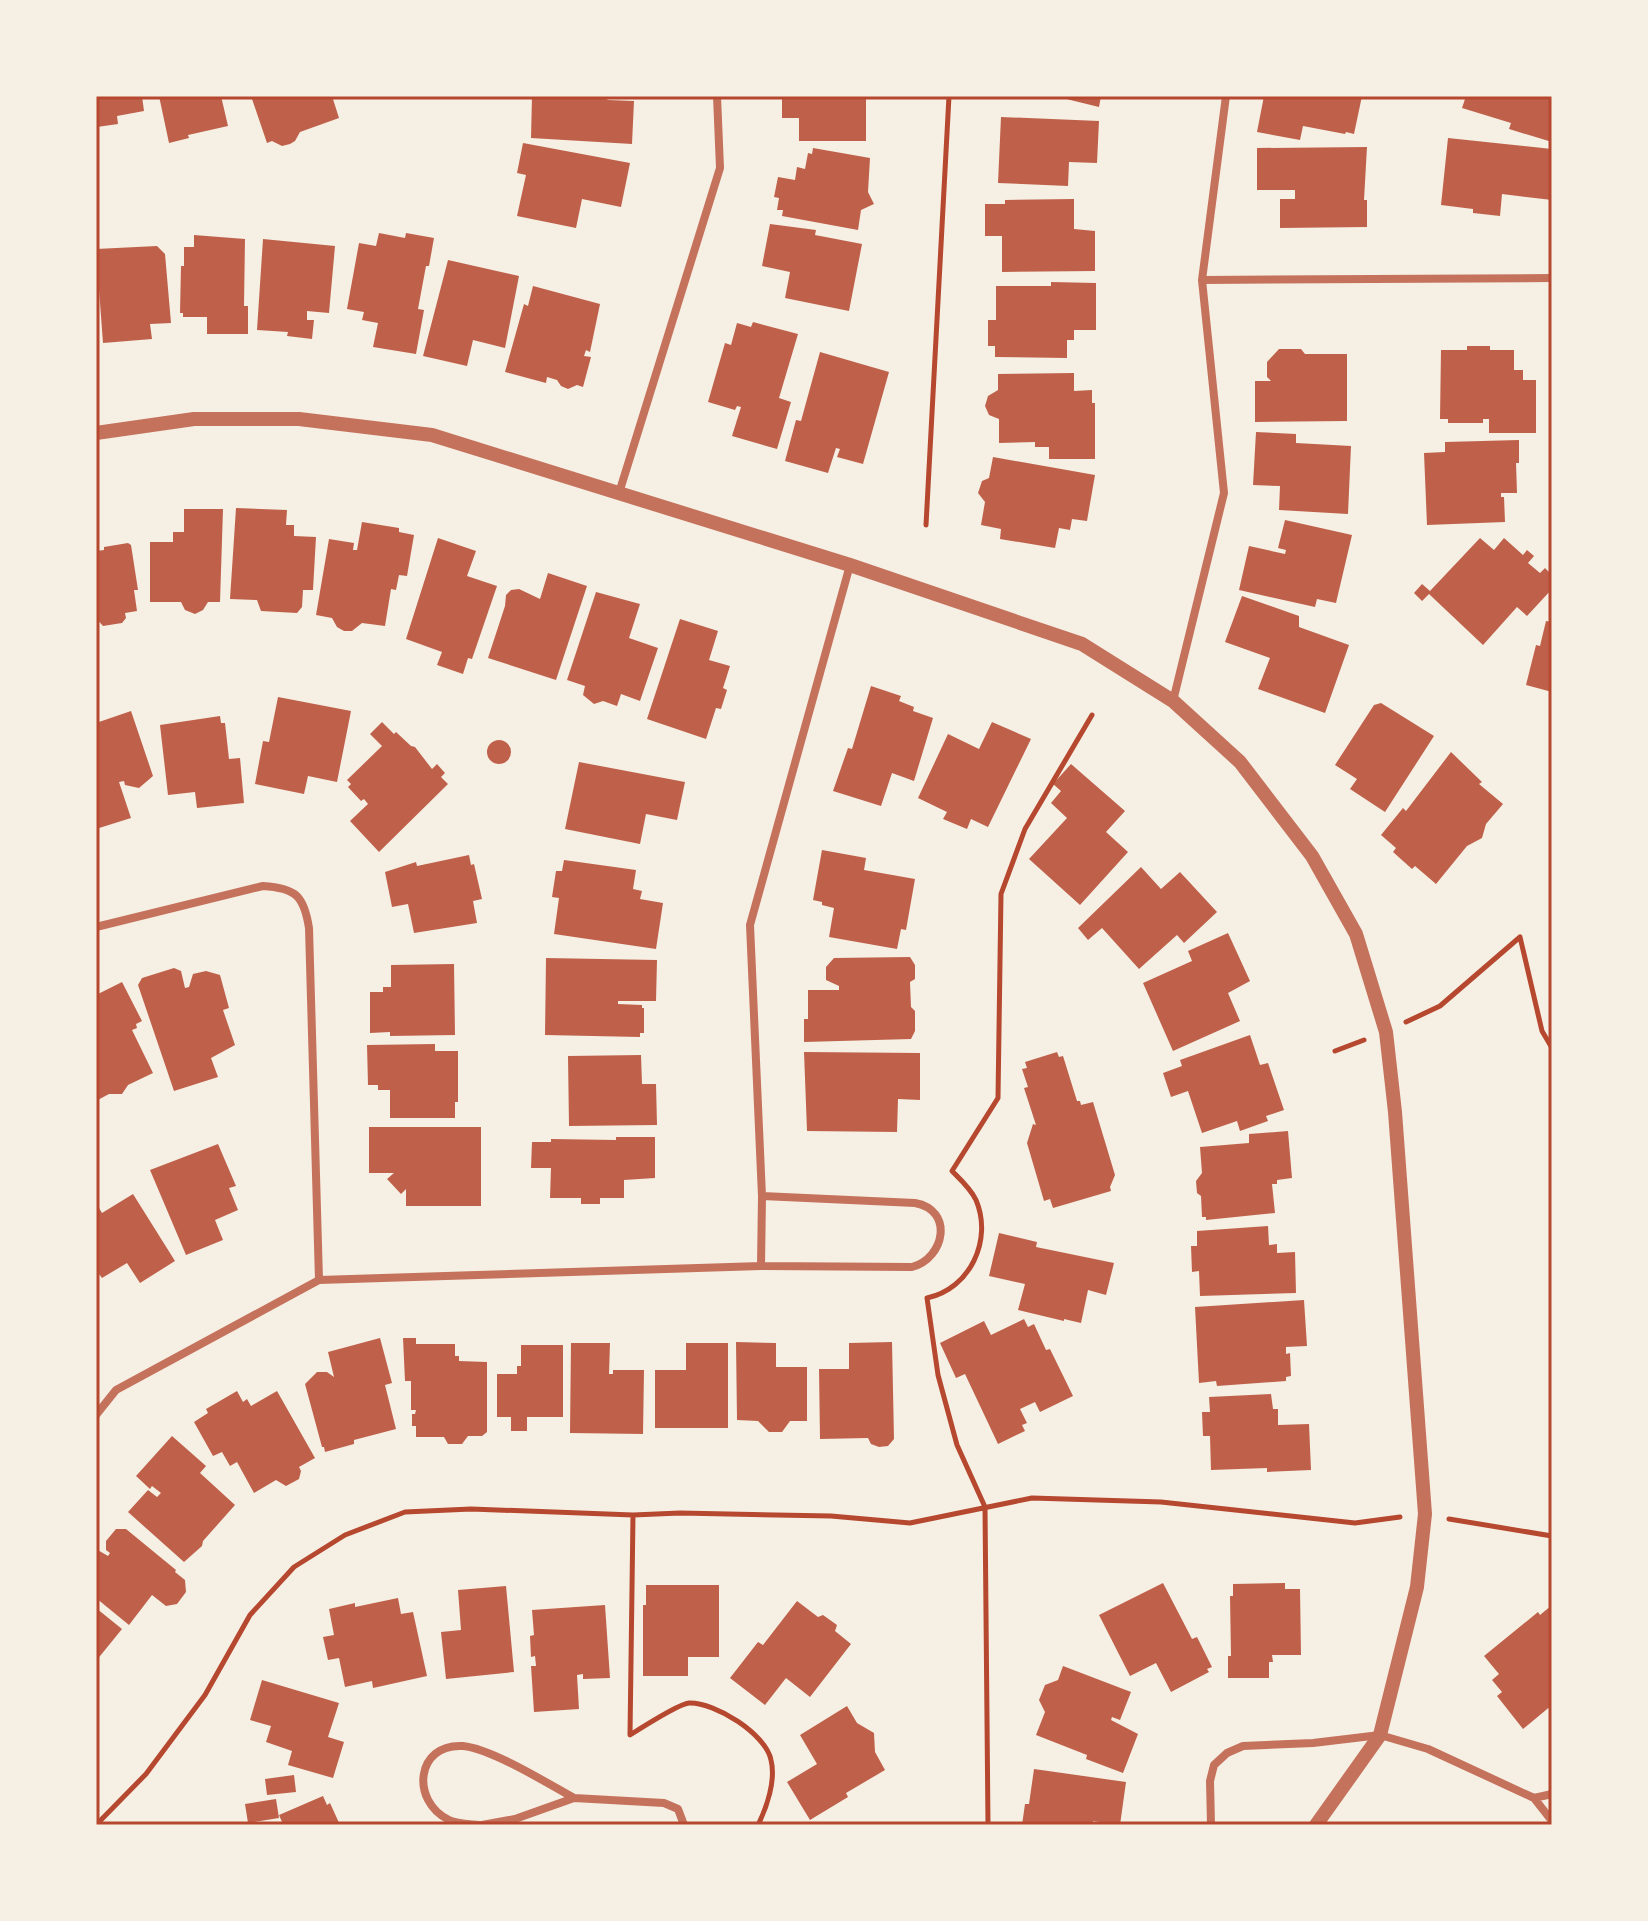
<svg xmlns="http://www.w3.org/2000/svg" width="1648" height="1921" font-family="'Source Sans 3',sans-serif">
<rect width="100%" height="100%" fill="#f6efe4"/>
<path fill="#bf614a" d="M96,96H142L144,111L117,116L118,124L97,127Z
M159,96H221L228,126L188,135L189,138L169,143Z
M251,96H332L339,118L300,132L295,141L290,144L282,146L272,141L267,143Z
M532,96H603L608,100L634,101L632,144L531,138Z
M782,96H866V141H799V118H782Z
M1054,96H1101L1099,107Z
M1264,96H1362L1354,134L1346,132L1345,134L1303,126L1300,140L1257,132Z
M1466,96L1552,98V142L1509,129L1511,123L1462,108Z
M1001,117L1099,121L1097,163L1069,162L1068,186L998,183Z
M1448,138L1552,149V200L1502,194L1500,216L1473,213V209L1441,205Z
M523,143L630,163L621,207L582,199L576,228L517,216L526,175L517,173Z
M1367,147L1364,200H1367V227L1280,228V199H1295V190H1257V148Z
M813,148L870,158L868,192L874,204L861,210L858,230L782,216L783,210H777L779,198L774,197L778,177L795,180L797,167L805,169L808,153L812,154Z
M1074,199V229L1095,231V271L1002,272V236H985V204H1005V200Z
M770,224L816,230L815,235L862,244L849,311L785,298L790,272L762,266Z
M379,233L405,238L406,233L434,238L429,266H426L418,309L424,310L416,354L373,347L378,323L362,320L364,312L347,309L359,243L376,246Z
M194,235L245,239L244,306H248V334H207V317H183V313H180L181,266H184V247H194Z
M263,239L335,246L329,313L307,311V320H314L312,339L287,336L288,332L257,330Z
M157,246L165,254L171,323L150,324L152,339L103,343L96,249Z
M448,260L519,276L505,348L473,340L467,366L423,356Z
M1051,282L1096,283V330H1074V340H1067V358L995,357V346H988V320H996V286H1051Z
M533,286L600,304L590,352L586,350L584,356L591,357L583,387L577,385L568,389L561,386L557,380L547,377L546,383L505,372L524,304L528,306Z
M753,322L798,334L779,398L791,402L777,449L732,436L741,407L737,406L735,410L708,402L725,343L731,345L737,323L751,327Z
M1467,346H1490V350H1514V370H1523V380H1536V433H1489V419H1483V423H1448V419H1440L1441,350H1467Z
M1279,349H1301L1305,354H1347V421L1255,422V381H1271L1267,377V362Z
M820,352L889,372L863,464L837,457L840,449L836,448L828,473L785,461L796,420L801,421Z
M1074,373V391L1092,390V403H1095V459H1049V447H1035V442L999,443V419L989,415L985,406L988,396L998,390V374Z
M1256,432L1296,434V443L1351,446L1348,514L1279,510L1280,486L1253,485Z
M1519,440V463H1516L1517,493H1501V497H1504L1505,522L1427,525L1424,453L1445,452V442Z
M993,457L1095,475L1087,521L1072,519L1070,530L1059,528L1055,548L1000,539L1001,529L981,525L985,502L978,493L982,481L989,478Z
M236,508L287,510L286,525H294V536L316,537L313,590H303L302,607L297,613L261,611L257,600L230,599Z
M184,509H223L220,602H208L203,610L195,614L185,610L181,602H150V542H173V532H184Z
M1285,520L1352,535L1336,603L1317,599L1315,607L1239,590L1249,546L1285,554L1286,550L1278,548Z
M362,522L399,528V532L414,535L407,576L399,575L396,590L391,589L385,626L362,623L352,631H344L337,627L332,618L316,615L329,539L354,543L353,550H357Z
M438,538L476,551L467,576L497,586L472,659L468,658L463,674L437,665L442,652L406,639Z
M1480,538L1494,550L1504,538L1523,555L1527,550L1534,556L1528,563L1540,573L1545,568L1552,575V589L1527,616L1517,607L1483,645L1429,594L1422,601L1414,593L1422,584L1430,591Z
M128,543L131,545L138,590H134L137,611L125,613L126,618L122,623L103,626L96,618V551L104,550V547Z
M548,573L587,586L556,680L488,658L505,606L506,595L511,590L519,589L540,599Z
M596,592L640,604L629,638L658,648L640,701L621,694L617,706L603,701L594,704L583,695L585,686L567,680Z
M1242,596L1299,616V627L1349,645L1325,713L1258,689L1270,658L1225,642Z
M680,619L718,631L709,660L730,666L723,688L727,690L721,709L716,708L706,739L647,719Z
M1546,621L1552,622V692L1526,685L1536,645L1540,646Z
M871,686L901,696L899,701L914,707L913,711L933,718L914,781L892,773L881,806L833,791L848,748L852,749Z
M278,697L351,711L337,782L308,776L304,794L255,784L263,741L269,742Z
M1381,703L1434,736L1385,812L1350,789L1357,779L1335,765L1374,705Z
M131,711L153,776L139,788L125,785L124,781L119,782L131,818L96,829V723Z
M220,716L221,723H225L229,759L240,758L244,803L197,808L195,792L168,795L160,725Z
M382,722L394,734L396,732L411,746L415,747L432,769L437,764L445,773L441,777L448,784L379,852L350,821L368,804L364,799L361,801L348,787L351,784L347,780L382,746L370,734Z
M992,722L1031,739L988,827L971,819L967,829L943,819L947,812L918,798L948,734L979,749Z
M487 752a12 12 0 1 1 24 0a12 12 0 1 1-24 0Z
M1451,752L1482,782L1479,784L1503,804L1486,824L1482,838L1467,846L1436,884L1415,866L1412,869L1393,852L1396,848L1381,835L1403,808L1406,811Z
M579,762L685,782L677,820L646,814L640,844L565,829Z
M1071,764L1125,811L1106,832L1128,852L1080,905L1029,859L1067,818L1051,803L1061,791L1053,784Z
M822,850L866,858L864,870L915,879L906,930L901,929L897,949L829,937L834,908L822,905V902L813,900Z
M469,855L471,865L474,864L482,899L473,901L477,923L414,933L408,904L392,907L385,872L416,862L417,866Z
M564,860L636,870L633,889L642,891L640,899L663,903L656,949L554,934L559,898L552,897L556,871H562Z
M1141,867L1161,889L1180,872L1217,912L1184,943L1177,935L1139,969L1102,928L1088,940L1078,928Z
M1228,933L1250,981L1228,993L1240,1021L1173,1051L1143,983L1192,961L1188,951Z
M910,957L915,965V979L910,982L911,1007L915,1011V1031L911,1039L804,1042V1019H808V990H839V986L826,980V967L834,958Z
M546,958L657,960L656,1001H618V1004L642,1005V1008H644V1033H640V1037L545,1035Z
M454,964L455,1035L390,1036V1032L370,1033V992H383V987H391V965Z
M174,968L181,971L185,988L189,987L193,974L206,971L220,975L229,1008L223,1010L235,1045L211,1058L218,1077L174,1091L138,985L142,978Z
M122,982L142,1021L136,1024L137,1028L132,1030L153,1073L128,1085L122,1094H109L96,1101V995Z
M1250,1035L1260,1065L1268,1063L1284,1110L1266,1116L1268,1121L1240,1131L1237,1121L1202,1133L1188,1091L1171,1097L1163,1073L1182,1066L1180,1060Z
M435,1044V1051H458V1102H455V1118H390V1090H378V1085H368L367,1045Z
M804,1052L920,1053V1100L898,1099L897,1132L807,1131Z
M1057,1052L1059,1057L1063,1056L1077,1101H1080L1081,1105L1093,1102L1115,1175L1110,1187L1111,1191L1053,1208L1050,1199L1044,1201L1027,1143L1033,1124L1036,1125L1024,1088L1028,1087L1022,1069L1027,1068L1025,1062Z
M641,1055L642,1084H656L657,1125L569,1126L568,1056Z
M369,1127H481V1206H406V1189L401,1194L387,1179L394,1173H369Z
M1288,1131L1292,1178L1277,1180V1184H1272L1275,1213L1206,1220V1217H1202L1201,1196L1197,1193L1196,1181L1202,1173L1200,1147L1249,1143V1134Z
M616,1137H655V1178L624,1180V1198H600V1204H581V1198H550L551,1168H531L532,1142H551V1139L616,1140Z
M218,1144L236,1186L229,1188L238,1210L215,1220L223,1240L186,1255L150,1170Z
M133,1194L175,1261L140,1283L127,1263L102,1278L96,1270V1203L102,1213Z
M1268,1226L1269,1245L1277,1244V1253L1295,1252L1296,1293L1200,1296L1199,1271L1192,1272L1191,1246H1197V1231Z
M999,1233L1037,1242L1036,1247L1114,1263L1106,1295L1088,1290L1081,1323L1064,1319V1321L1018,1310L1025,1284L989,1276Z
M1304,1300L1307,1346L1286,1347V1354L1290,1353L1291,1376L1286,1377V1381L1217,1386L1216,1381L1199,1383L1195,1307Z
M1024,1319L1028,1327L1034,1324L1046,1350L1050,1349L1073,1396L1040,1412L1035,1402L1020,1409L1027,1423L1022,1425L1025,1431L998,1444L965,1374L956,1378L940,1343L984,1321L991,1335Z
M380,1338L392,1383L385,1385L396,1429L354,1440V1444L325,1452L324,1447H322L305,1384L317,1372H327L334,1377L328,1352Z
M403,1338H416V1344H455V1356H459V1361L487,1362V1432L482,1436H468L462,1444H448L444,1437H416V1426H412V1414H415L416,1410H411V1381H405Z
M736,1342L776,1343V1367H807V1421H790L782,1432H769L758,1421L737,1420Z
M892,1342L894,1439L888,1446L879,1447L871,1444L868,1438L820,1439L819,1369H849V1343Z
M571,1343H610L609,1374H613V1370H644L643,1434L570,1433Z
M686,1343H728V1428H655V1370H686Z
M521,1345H563V1417H527V1431H511V1417H497V1374H517V1366H521Z
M237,1391L243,1402L247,1399L251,1406L277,1391L315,1458L299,1467L301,1471L299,1479L286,1486L276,1480L254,1493L237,1462L230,1466L222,1452L213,1456L194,1422L208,1413L206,1409Z
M1271,1394L1273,1409H1278V1425L1309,1424L1311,1470L1267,1472V1468L1211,1470L1210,1436H1203L1202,1412H1210L1209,1397Z
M172,1436L206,1466L200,1473L235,1505L203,1541L202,1546L184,1562L128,1512L148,1490L157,1497L161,1493L152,1486L150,1489L136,1476Z
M116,1529H126L176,1570L175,1572L185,1580L186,1592L177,1604L166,1606L152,1595L129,1625L96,1598V1549L108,1556L110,1553L106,1550V1541Z
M1163,1583L1192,1639L1197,1637L1212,1667L1207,1669L1209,1672L1171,1692L1156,1663L1130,1676L1099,1615Z
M1285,1583V1589H1300L1301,1655H1272L1273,1662H1269V1678H1228V1656H1231L1230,1596H1233V1584Z
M646,1585H719V1657H688V1676H643V1605H646Z
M506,1586L514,1672L446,1679L441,1632L461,1630L458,1590Z
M398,1598L401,1614L413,1612L427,1676L373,1688L372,1681L345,1687L339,1658L328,1660L323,1637L334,1635L329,1609L355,1603V1607Z
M797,1601L818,1617L823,1615L837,1625L835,1631L851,1644L810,1697L786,1678L765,1705L730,1678L758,1642L763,1645Z
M605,1605L610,1678L583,1679V1674L577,1675L579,1709L534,1712L531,1666H536L535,1656L531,1657L530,1636L534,1635L532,1610Z
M1552,1605V1705L1523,1729L1497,1696L1502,1692L1492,1680L1499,1674L1484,1656L1538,1612L1540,1615Z
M96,1608L122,1629L96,1661Z
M1063,1666L1131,1692L1120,1720L1112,1717L1111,1720L1138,1734L1123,1773L1086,1759L1087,1755L1036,1735L1045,1712L1039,1700L1045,1685L1058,1680Z
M262,1680L339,1703L328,1737L344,1742L333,1778L288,1765L292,1751L266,1742L271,1726L250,1720Z
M847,1706L857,1723L874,1733L875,1752L885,1770L846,1793L848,1797L810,1820L787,1782L817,1764L800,1735Z
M1034,1769L1126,1782L1120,1825L1093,1821L1092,1825H1022L1025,1804H1029Z
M294,1775L296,1792L267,1795L265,1779Z
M323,1796L327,1805L330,1803L340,1825H274L282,1822L279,1815Z
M276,1799L279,1818L248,1823L245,1804Z"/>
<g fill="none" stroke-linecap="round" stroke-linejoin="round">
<path stroke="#b5482f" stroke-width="5" d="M926,525L949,96
M1406,1022L1440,1006L1520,937L1542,1031L1552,1048
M1335,1051L1364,1040
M633,1515L630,1735C641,1728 679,1704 689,1703C715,1702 766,1734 771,1760C776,1780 767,1807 758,1825
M1449,1519L1552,1536
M96,1825L146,1774L205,1695L250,1615L294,1567L345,1535L405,1512L471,1509L633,1515L680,1513L831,1516L910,1523L1032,1498L1161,1502L1355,1523L1400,1517
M988,1825L985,1507L957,1445L938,1375L927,1298C970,1289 993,1240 976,1200C971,1189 961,1180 952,1171L998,1098L1001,894L1025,829L1092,715"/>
<path stroke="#c5725c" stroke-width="8" d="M1202,280L1552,278
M619,493L720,168L717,96
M1173,701L1224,493L1202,280L1226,96
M96,927L263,886C296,888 304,896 309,928L319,1280
M761,1266L912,1267C945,1258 954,1210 915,1203L762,1196
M96,1415L116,1390L319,1280L761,1266L762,1196L750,925L850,565
M1534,1798L1552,1794
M479,1825C470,1824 457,1824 449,1820C410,1801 416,1743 463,1746C492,1749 547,1783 574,1798
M482,1825L515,1819L574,1798L664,1803L678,1809L684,1825
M1211,1825L1210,1781L1214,1765L1227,1753L1243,1746L1313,1743L1380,1735L1428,1749L1534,1798L1552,1821"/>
<path stroke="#c5725c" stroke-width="14" d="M96,433L194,419H299L432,435L850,565L1082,644L1173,701L1240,762L1312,856L1356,934L1386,1032L1395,1112L1425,1514L1417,1587L1380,1735L1316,1825"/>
</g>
<rect width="1648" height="1921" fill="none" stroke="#f6efe4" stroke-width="196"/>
<rect x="98" y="98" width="1452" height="1725" fill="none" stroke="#b5482f" stroke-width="3"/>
</svg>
